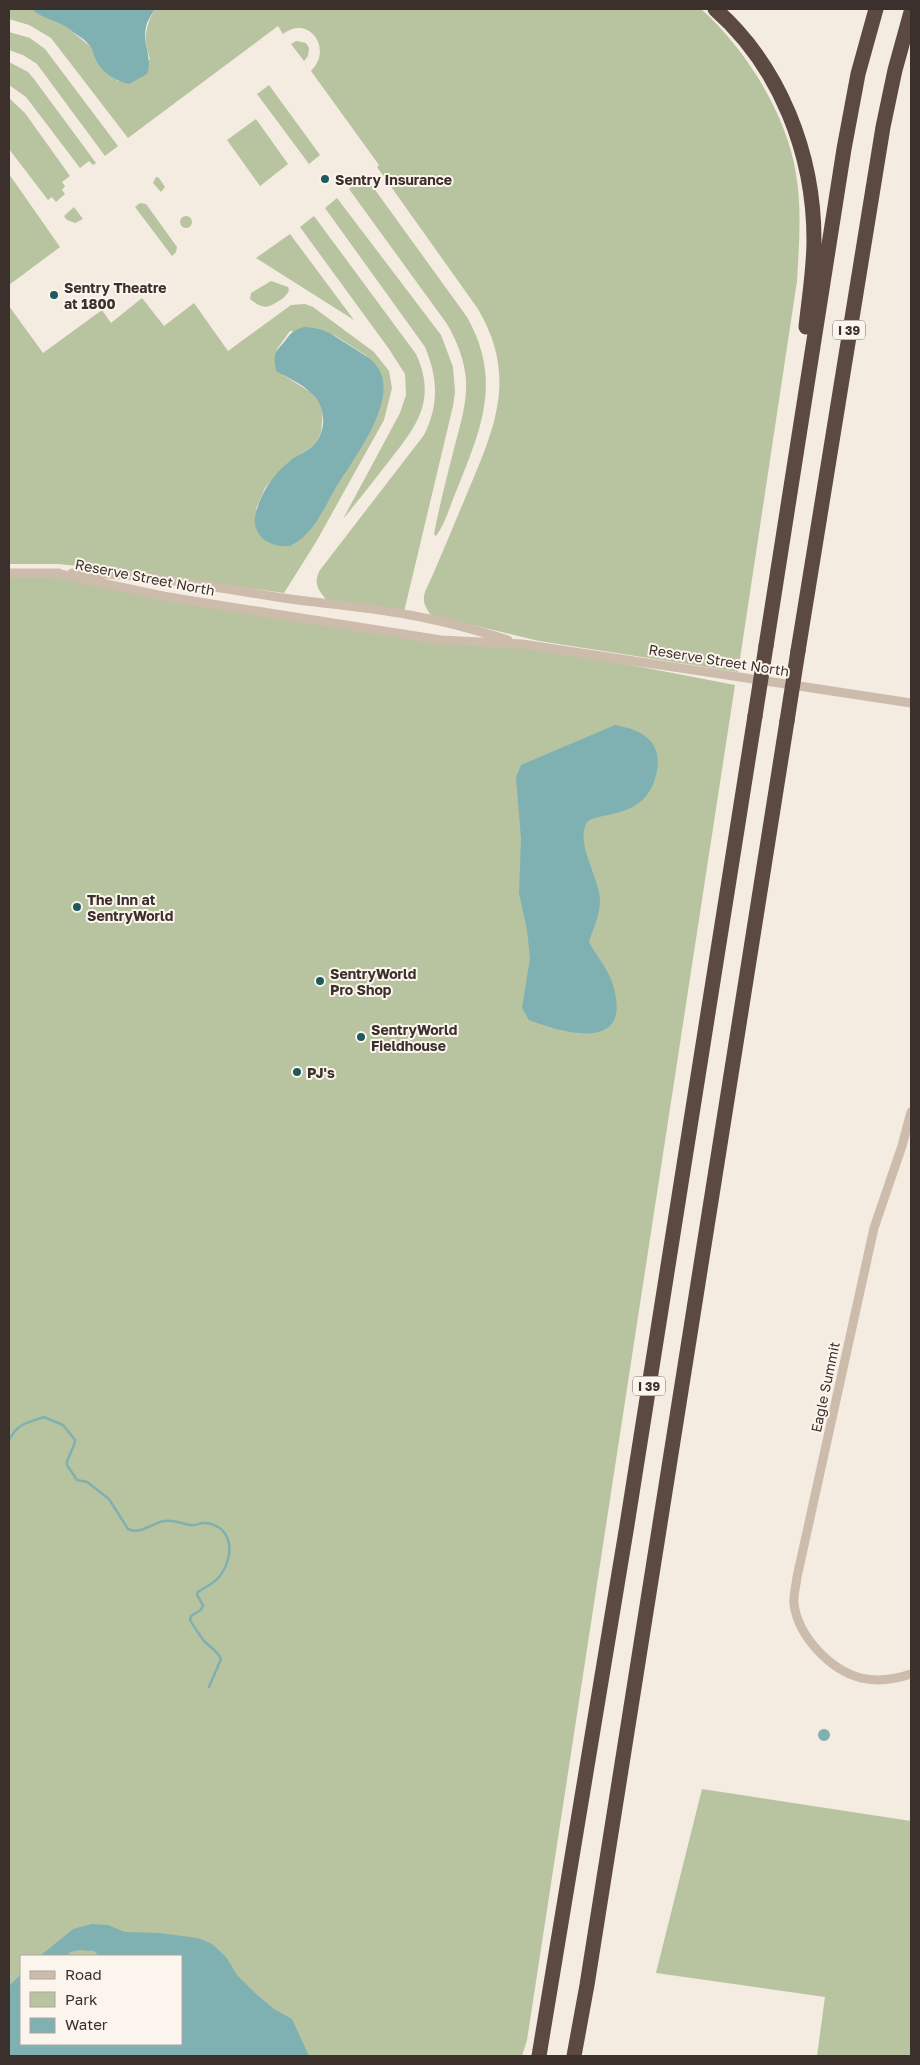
<svg xmlns="http://www.w3.org/2000/svg" width="920" height="2065" font-family="'Golos Text',sans-serif">
<rect width="100%" height="100%" fill="#f4ebe1"/>
<path fill="#b8c4a0" fill-rule="evenodd" d="M9,9H32L60,22L90,46L118,81L150,59C143,40 145,26 155,9H701C746,49 787,115 796,174C802,209 799,246 797,281L738,672L539,641L431,615C425,607 422,601 425,592C439,562 451,531 464,501C492,433 520,380 478,309L377,167L379,165L311,71C334,48 308,14 283,34L278,26L128,138L51,38L29,25L9,19Z
M9,32L30,38L45,49L118,146L105,156L37,64L23,55L9,50Z
M296,41L306,43L309,48L308,56L304,61L291,44Z
M9,62L28,72L34,79L96,163L93,165L89,161L80,168L26,97L9,85Z
M269,85L320,155L309,164L257,94Z
M9,98L25,113L70,176L62,182L65,186L62,190L65,194L56,202L52,197L48,200L9,149Z
M256,119L288,164L260,186L227,140Z
M9,174L60,247L9,285Z
M365,176L467,317C502,379 482,427 458,487C451,502 446,523 436,536L434,534C440,503 448,472 456,441C461,422 467,402 466,381C465,361 457,341 447,324L349,189Z
M156,177L159,178L165,187L161,192L153,183Z
M337,198L441,335L453,367L455,392L453,406L404,612L327,600C318,590 313,583 320,570L424,435C439,405 438,378 425,347L325,208Z
M140,203L146,204L177,247L176,252L172,256L135,207Z
M74,207L83,219L75,223L67,220L64,216Z
M180 222a6 6 0 1 1 12 0a6 6 0 1 1-12 0Z
M314,216L416,354C438,402 415,428 386,465C372,483 358,501 343,519L400,413L406,395L405,374L389,349L300,227Z
M290,234L354,320L256,258Z
M271,281L288,287L289,290C286,297 282,299 277,302C266,310 260,307 250,299L251,293Z
M142,298L164,326L194,303L228,351L291,305L305,304L313,307L374,352L389,371L392,388L384,420L316,542L284,593L129,571L58,564H9V306L43,353L102,310L111,323ZM290,331L334,335L367,356L378,413L319,517L305,535L293,545L256,509L265,488L272,480L289,462L315,445L321,433L323,411L320,403L312,393L283,375L277,349Z
M9,573H55L404,633L522,644L735,685L527,2040L522,2056H9ZM21,1956H181V2044H21Z
M702,1789L911,1821V2056H817L825,1997L656,1973Z"/>
<path fill="#7fb0b2" d="M32,9H155C152,14 147,21 146,27C142,43 153,58 147,74L129,84C116,81 102,73 96,60C94,56 93,50 90,46C85,39 75,34 69,29C58,20 41,19 32,9Z
M304,327C326,328 334,336 352,347C361,353 372,358 378,368C399,399 355,457 338,484C326,504 315,532 294,544C287,548 275,546 268,542C259,537 253,527 255,517C259,496 272,475 290,461C297,455 309,451 315,444C327,429 326,405 311,393C301,383 288,378 276,371C273,355 274,353 285,341C292,332 292,331 304,327Z
M615,725C629,728 643,731 652,743C659,753 659,764 656,775C645,823 592,810 586,824C576,846 600,878 600,901C600,915 593,929 589,942C596,956 607,967 612,982C635,1052 568,1035 529,1020L522,1008L530,958L527,930L519,893L521,839L516,777L521,765Z
M818 1735a6 6 0 1 1 12 0a6 6 0 1 1-12 0Z
M92,1924L108,1925L125,1932L159,1933L198,1938L212,1944L226,1957L237,1975L255,1993L274,2009L292,2019L309,2056H9V1986L21,1974V2044H181V1956H99L94,1951L80,1950L70,1952L67,1956H40L73,1929Z"/>
<g fill="none" stroke-linecap="round" stroke-linejoin="round">
<path stroke="#7fb0b2" stroke-width="2.5" d="M9,1440C18,1423 27,1423 44,1417L63,1425L75,1440L74,1445L67,1461V1465L77,1480L87,1482L109,1499L128,1529C141,1535 152,1523 164,1521C174,1519 182,1524 190,1525C194,1526 198,1524 202,1523C213,1522 225,1529 228,1540C233,1555 224,1576 211,1584C207,1587 203,1588 198,1592L197,1595L203,1605L201,1610L191,1616L190,1620C194,1627 199,1634 204,1641C210,1647 218,1651 221,1659L209,1687"/>
<path stroke="#cdbbac" stroke-width="9" d="M9,573H59
M55,573L167,597L441,640L522,644L911,703
M72,573C143,573 213,587 283,598C332,605 382,608 430,619C456,624 482,632 508,640
M911,1112L902,1146L874,1228L797,1577C796,1586 793,1596 794,1604C798,1636 830,1670 861,1678C878,1682 896,1679 911,1674"/>
<path stroke="#5c4a42" stroke-width="15" d="M715,9C780,66 814,154 814,240C814,269 809,298 806,327
M766,646L844,149L858,74L876,9
M798,651L883,127L895,70L911,12
M539,2056L627,1525L755,716
M574,2056L587,1985L787,721"/>
<path stroke="#5c4a42" stroke-width="15" d="M755,716L766,646
M787,721L798,651"/>
</g>
<g fill="#1f5a5e" stroke="#fbf5ee" stroke-width="2">
<circle cx="325" cy="179" r="5"/>
<circle cx="54" cy="295" r="5"/>
<circle cx="77" cy="907" r="5"/>
<circle cx="320" cy="981" r="5"/>
<circle cx="361" cy="1037" r="5"/>
<circle cx="297" cy="1072" r="5"/>
</g>
<g text-anchor="middle" dominant-baseline="central" stroke-width="4" stroke-linejoin="round" paint-order="stroke">
<g fill="#fbf5ee" stroke="#756b66" stroke-width="1">
<rect x="833" y="320.5" width="32" height="19" rx="4"/>
<rect x="633" y="1376.5" width="32" height="19" rx="4"/>
</g>
<g font-size="12" font-weight="bold" fill="#3b302b">
<text x="849" y="330">I 39</text>
<text x="649" y="1386">I 39</text>
</g>
<g font-size="14" font-weight="bold" fill="#3b302b" stroke="#fbf5ee" text-anchor="start">
<text x="335" y="179">Sentry Insurance</text>
<text x="64" y="287">Sentry Theatre<tspan x="64" dy="16">at 1800</tspan></text>
<text x="87" y="899">The Inn at<tspan x="87" dy="16">SentryWorld</tspan></text>
<text x="330" y="973">SentryWorld<tspan x="330" dy="16">Pro Shop</tspan></text>
<text x="371" y="1029">SentryWorld<tspan x="371" dy="16">Fieldhouse</tspan></text>
<text x="307" y="1072">PJ's</text>
</g>
<g font-size="14" fill="#3b302b" stroke="#fbf5ee">
<text transform="translate(145 577) rotate(11)">Reserve Street North</text>
<text transform="translate(719 660) rotate(9)">Reserve Street North</text>
<text transform="translate(825 1387) rotate(-78)">Eagle Summit</text>
</g>
</g>
<rect width="920" height="2065" fill="none" stroke="#3b302b" stroke-width="20"/>
<rect x="20" y="1955" width="162" height="90" fill="#fbf5ee" stroke="#aea6a0"/>
<rect x="30" y="1971" width="25" height="8" fill="#cdbbac" stroke="#aea6a0"/>
<text x="65" y="1980" font-size="15" fill="#3b302b">Road</text>
<rect x="30" y="1992" width="25" height="15" fill="#b8c4a0" stroke="#aea6a0"/>
<text x="65" y="2005" font-size="15" fill="#3b302b">Park</text>
<rect x="30" y="2018" width="25" height="15" fill="#7fb0b2" stroke="#aea6a0"/>
<text x="65" y="2030" font-size="15" fill="#3b302b">Water</text>
</svg>
